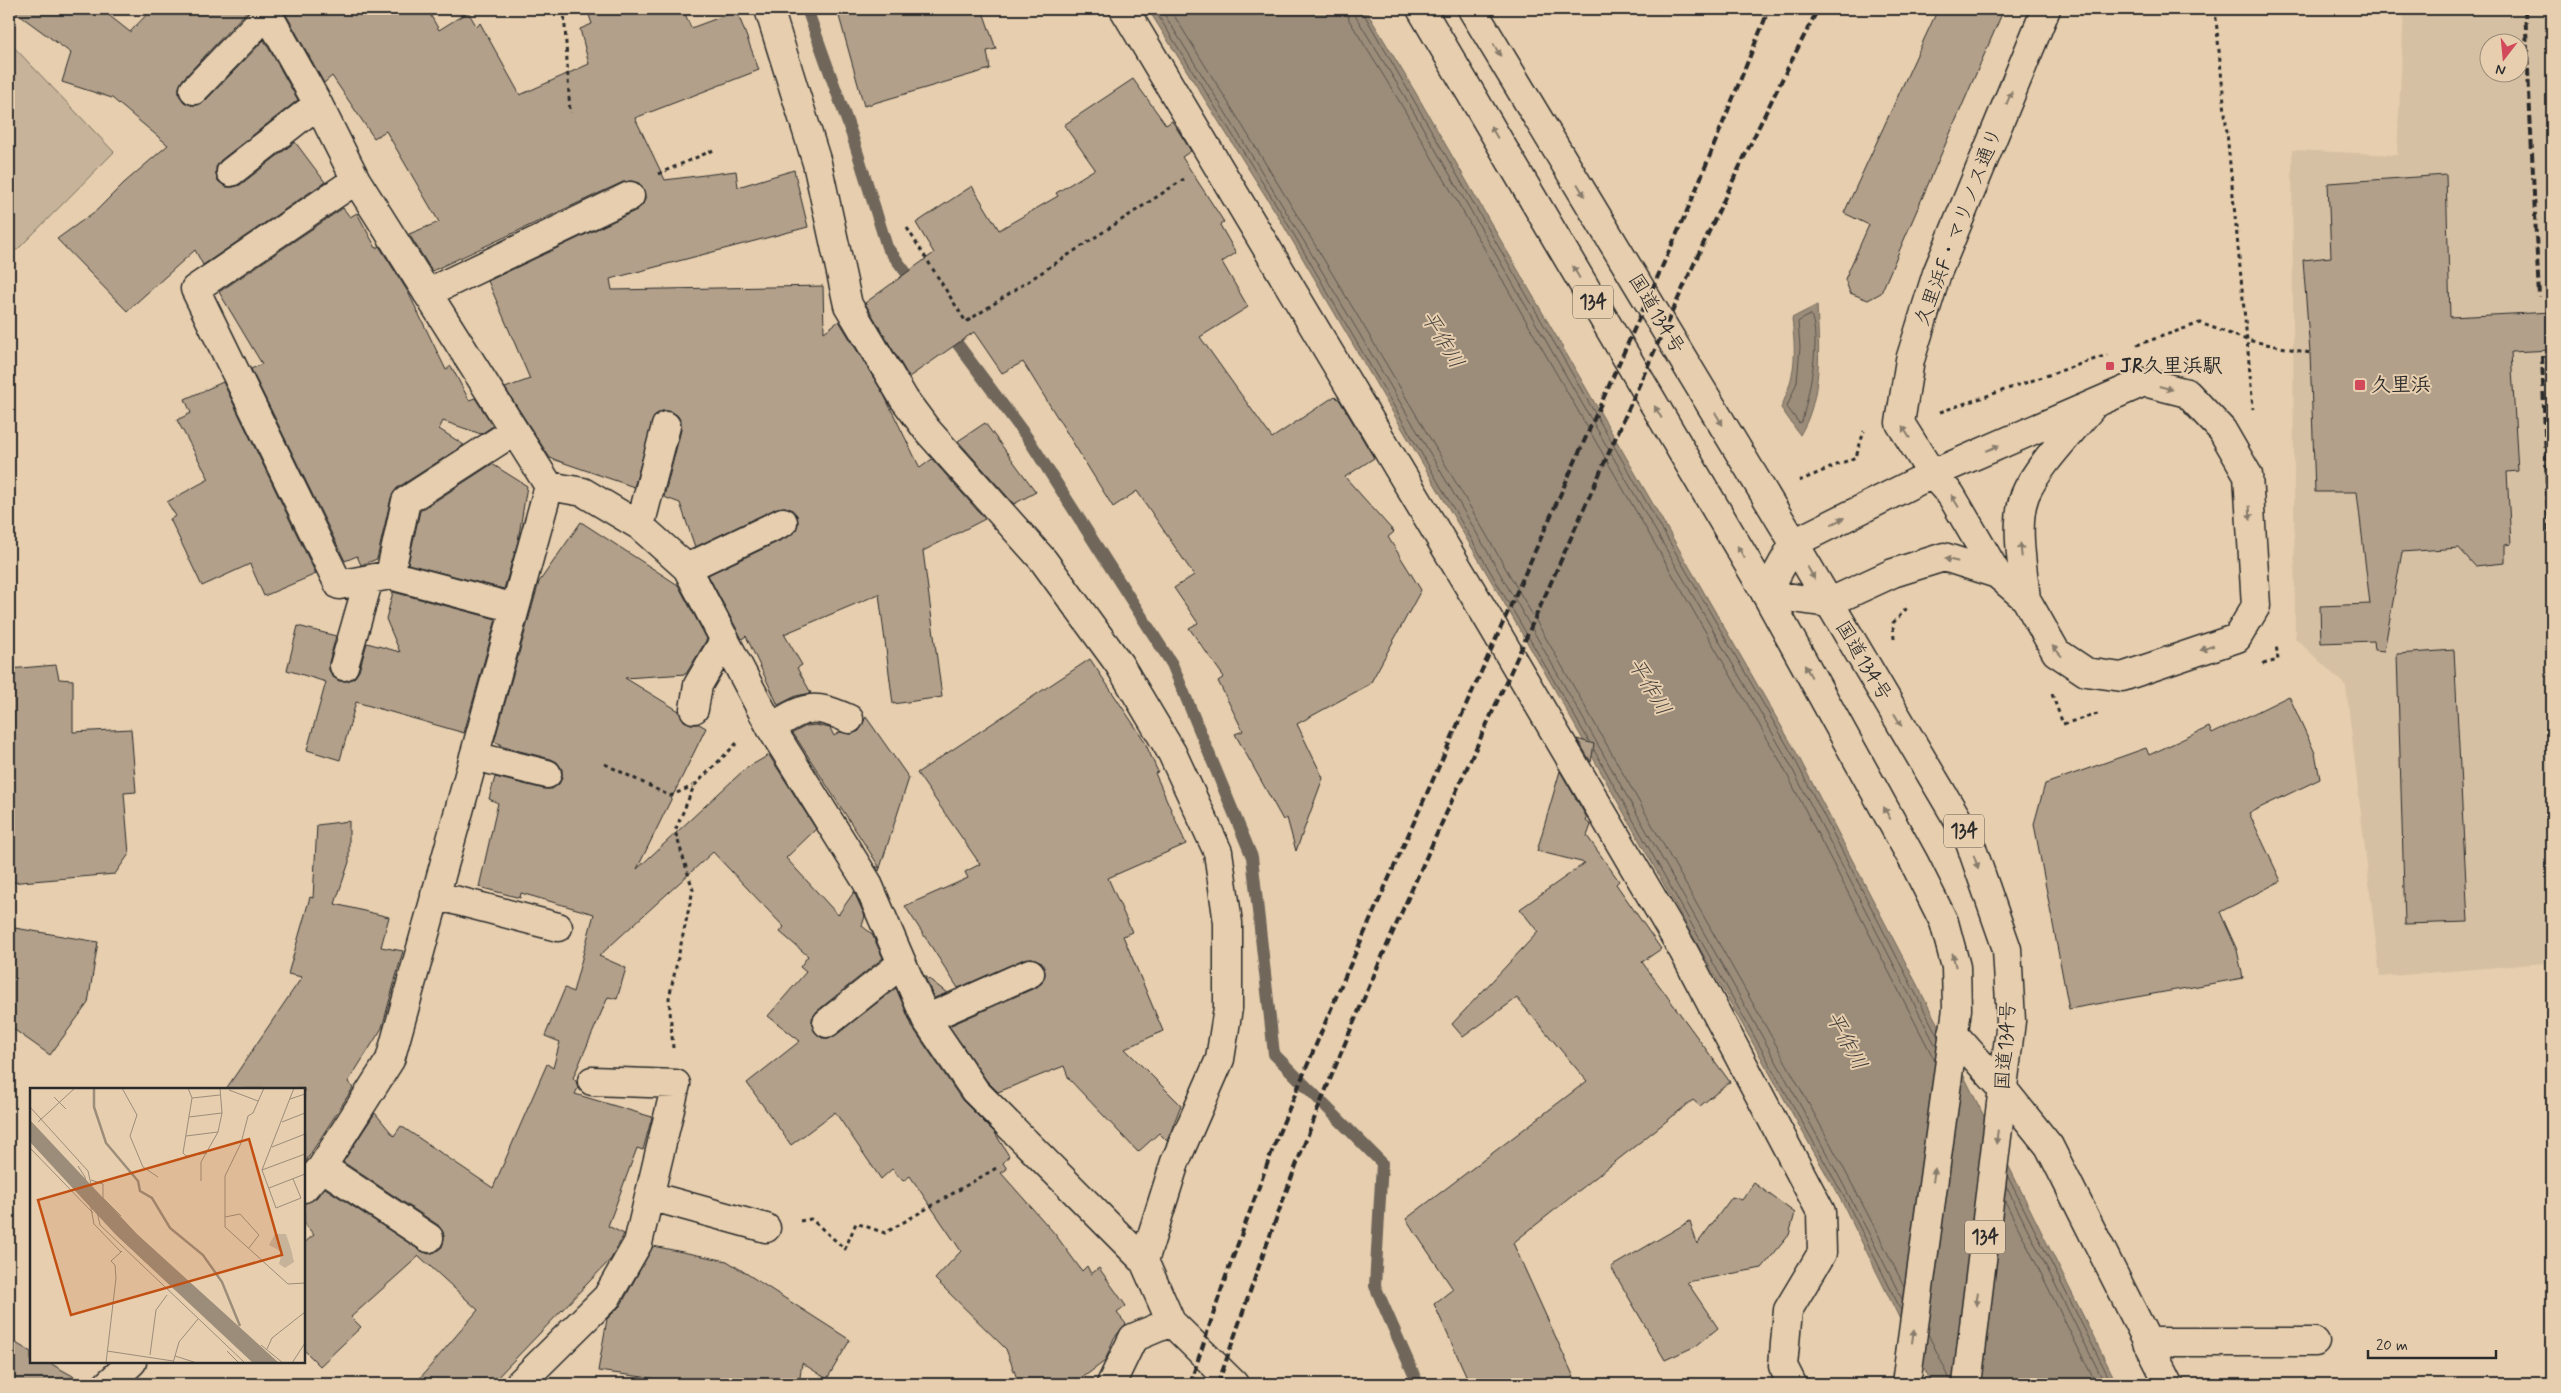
<svg xmlns="http://www.w3.org/2000/svg" width="2561" height="1393" font-family="Mynerve,'Klee One',sans-serif">
<rect width="100%" height="100%" fill="#e6ceae"/>
<filter id="ink" filterUnits="userSpaceOnUse"><feTurbulence type="fractalNoise" baseFrequency=".02" numOctaves="2"/><feDisplacementMap in="SourceGraphic" scale="10" xChannelSelector="R" yChannelSelector="G"/><feConvolveMatrix kernelMatrix="1 2 1 2 8 2 1 2 1" color-interpolation-filters="sRGB"/></filter>
<g filter="url(#ink)">
<path fill="#d6c0a3" fill-rule="evenodd" d="M2404,9H2552V1018L2545,963L2380,977L2346,686L2295,638L2292,150L2397,155ZM2488,42H2518V72H2488Z"/>
<path fill="#c7b399" stroke="#796f62" d="M9,42L114,152L17,250L9,247Z"/>
<path fill="#9c8d7a" stroke="#6f665a" d="M1148,9H1365L1414,90L1795,750L1951,1050L2117,1384H1932L1843,1204L1555,690L1275,211Z
M1817,305C1819,347 1823,397 1800,435L1781,408C1796,373 1796,356 1792,318Z"/>
<g fill="none" stroke-linecap="round" stroke-linejoin="round">
<path stroke="#58524b" stroke-width="1" d="M1154,9L1279,209L1589,741
M1161,9C1333,283 1497,564 1655,846C1739,996 1826,1145 1902,1299
M1170,9C1342,283 1504,562 1663,844C1745,991 1830,1135 1904,1286
M1347,9L1349,20L1398,99L1779,759L1935,1061
M1354,9L1356,17L1404,95L1785,755L1937,1048
M1361,9L1791,752L1938,1037
M1811,315C1822,341 1808,395 1802,422L1799,423L1787,407L1797,382L1800,347L1798,322Z
M1594,750L1847,1202L1901,1310
M2007,1175L2112,1384
M2006,1186L2105,1384
M2004,1199L2096,1384
M1928,1334L1948,1375L1950,1384"/>
<path stroke="#6f665a" stroke-width="12" d="M807,9L852,135L887,247L916,286
M948,331L1029,440L1172,664L1252,857L1274,1054L1382,1163L1375,1286L1418,1384"/>
</g>
<path fill="#b2a08a" stroke="#2b2b2b" d="M11,9H101L130,32L152,9H249L183,79L179,87V95L184,102L191,105H198L205,101L264,40L298,100L221,160L216,167V174L218,181L226,187H233L240,185L295,142L325,182L203,265L195,250L127,311L57,239L97,210L124,183L168,145L112,98L62,82L71,53Z
M283,9H427L439,30L468,12L477,27L480,23L520,95L589,64L580,29L592,24L587,9H683L691,28L737,11L759,70L635,118L665,180L736,171L738,187L794,170L808,227L610,279L612,290L823,286L824,332L839,321L884,395L920,468L932,459L985,519L923,551L942,697L893,704L879,594L784,634L802,665L797,668L811,693L796,696L778,705L746,636L742,639L708,575L790,536L796,530L798,524L797,515L791,509L785,507L777,508L695,547L680,503L664,497L681,430V421L677,415L669,411H662L655,415L634,487L550,458L505,388L530,379L488,281L637,210L643,204L645,198L644,190L639,183L632,181L623,182L432,271L409,234L439,222L386,131L374,138L332,76L324,83Z
M837,9H982L996,49L987,51L990,69L864,106Z
M1938,9H2004L1881,293L1868,300L1850,293L1845,279L1869,225L1844,213Z
M1133,79L1166,125L1172,121L1191,151L1182,157L1224,222L1220,225L1236,253L1222,262L1248,307L1200,337L1272,438L1335,396L1340,401L1374,458L1345,477L1394,532L1388,537L1421,590L1370,684L1297,724L1323,778L1296,851L1287,818L1283,820L1235,734L1243,731L1218,681L1224,677L1189,628L1198,623L1174,588L1194,575L1137,491L1113,507L1023,362L1002,373L974,332L909,377L865,303L934,253L916,223L972,186L999,230L1058,196L1056,193L1095,169L1064,125Z
M2446,175L2450,317L2552,312V350L2511,352L2518,471L2507,472L2511,544L2505,545V563L2475,566L2459,548L2402,552L2384,651L2375,650L2374,641L2321,643L2320,606L2370,604L2357,492H2315L2310,353L2303,260L2331,257L2328,183Z
M343,208L350,217L357,213L376,248L379,246L408,292L446,370L451,366L469,400L475,398L493,426L481,434L443,421L439,429L464,445L397,488L391,498L377,559L361,565L357,556L345,561L251,369L262,364L219,292Z
M223,382L316,574L264,596L250,564L202,586L170,519L176,516L167,502L209,479L177,420L191,413L185,399Z
M985,423L1036,492L1014,504L958,441Z
M492,464L527,486L518,541L504,589L408,564L420,511Z
M581,522L678,585L707,639L686,674L625,678L679,711L684,721L691,724H699L706,728L637,869L745,769L769,755L816,829L786,858L838,915L854,892L865,916L862,926L872,934L883,958L817,1011L812,1018V1025L815,1032L822,1038H829L836,1035L896,988L913,1028L962,1100L995,1133L1009,1156L1003,1163L1007,1169L1001,1173L1055,1234L1082,1271L1087,1266L1091,1274L1099,1268L1126,1306L1117,1313L1126,1324L1114,1338L1105,1361L1074,1384H1019L1006,1349L935,1279L961,1251L910,1176L903,1181L892,1169L881,1179L835,1112L791,1145L747,1083L800,1041L768,1016L806,972L800,967L808,956L780,932L784,927L713,852L599,956L626,968L617,999L608,997L573,1078L576,1081L578,1088L575,1094L652,1117L643,1150L637,1148L608,1226L624,1234L611,1259L491,1384H415L478,1310L419,1256L351,1317L361,1327L320,1366L304,1350V1243L314,1235L304,1223V1203L316,1198L325,1188L421,1251L429,1254L435,1252L442,1247L444,1239L443,1232L438,1225L343,1162L375,1113L394,1136L401,1126L493,1188L547,1064L553,1068L560,1042L545,1036L565,988L573,992L594,914L521,893L520,898L479,887L498,803L489,799L495,777L544,789H552L559,784L562,778V769L557,762L551,759L500,746L501,744L494,742L539,582Z
M393,592L496,619L464,733L356,702L340,760L307,750L326,682L287,670L298,626L336,636L329,662V670L333,677L339,681H348L355,677L359,671L367,643L400,652L386,619Z
M2454,650L2468,922L2405,924L2397,654Z
M1090,659L1144,740L1158,772L1155,773L1186,844L1108,878L1132,932L1123,936L1163,1031L1125,1049L1181,1105L1167,1141L1159,1133L1138,1152L1069,1079L1064,1066L998,1092L987,1081L949,1026L1037,987L1042,983L1045,975L1044,966L1040,961L1032,958L1024,959L958,988L905,906L968,878L965,872L980,864L917,773Z
M56,665L59,679L73,680V732L131,729L136,792L124,793L129,854L115,874L9,883V669Z
M2289,696L2315,753L2320,779L2249,813L2281,881L2220,912L2237,950L2243,978L2069,1009L2034,824L2045,784L2146,748L2149,755L2209,727L2212,734Z
M866,717L909,778L879,871L875,866L880,868L793,733L806,726L816,725L830,728L834,736L840,732L851,734L859,731Z
M1577,739L1594,744L1591,762Z
M1560,771L1587,818L1586,821L1591,825L1587,836L1619,881L1616,884L1661,949L1642,962L1730,1082L1700,1106L1693,1100L1513,1243L1577,1384H1470L1434,1304L1453,1289L1406,1219L1587,1081L1517,998L1463,1037L1452,1024L1538,932L1520,909L1585,863L1537,851Z
M349,821V862L335,904L389,917L381,947L403,951L382,1028L348,1082L353,1088L304,1164V1089H226L302,977L288,974L310,897L313,898L317,825Z
M9,927L98,942L88,1003L50,1055L9,1026Z
M924,975L947,993L934,998Z
M1754,1183L1795,1213L1789,1235L1762,1268L1687,1282L1718,1328L1696,1346L1665,1360L1611,1267L1690,1221L1697,1244L1732,1197L1742,1200Z
M653,1246L727,1261L850,1340L827,1379L802,1363L799,1384H695L598,1371L607,1319L621,1305Z
M9,1339L31,1352V1362H48L87,1384H9Z"/>
<g fill="none" stroke-linecap="round" stroke-linejoin="round">
<defs>
<path id="minor" d="M265,9L318,104L356,180L549,486L390,1060L322,1167L304,1188
M769,9L817,163L848,305L904,399L927,430L1043,560L1119,664L1172,753L1218,852L1228,923V1008L1220,1059L1175,1162L1144,1261
M1124,9L1492,625L1684,952L1821,1212L1822,1253L1788,1310L1783,1366L1792,1384
M194,90L268,13
M231,172L318,104
M356,180L195,289L339,585L390,575L515,608
M427,293L630,196
M549,486L583,492L640,526L687,568L771,728L867,882L926,1019L975,1091L1144,1261L1171,1322L1234,1384
M640,526L666,426
M687,568L783,522
M1997,574L1944,557L1893,573L1828,603L1766,594L1794,543L1932,474L2144,382L2187,393L2222,430L2248,475L2256,606L2237,638L2122,677L2086,672L2056,652L2026,599L1997,574L1951,495L1932,474L1900,423L1910,360L1937,273L2046,9
M390,575L406,501L514,431
M2026,599C2023,569 2014,523 2025,495C2036,468 2072,431 2091,408
M344,666L369,579
M694,709L698,685L725,639
M771,728C804,707 812,702 849,719
M474,756L547,774
M435,895L558,927
M926,1019L1030,973
M827,1023L901,964
M1953,1033L2003,1089L2049,1146L2169,1384
M322,1167L429,1238
M650,1196L766,1228
M2147,1342H2315
M108,1384L132,1362
M519,1384L607,1297L638,1243L676,1084L592,1081
M1111,1384L1133,1338L1171,1322"/>
<path id="highway" d="M1421,9L1766,594L1914,862L1944,922L1956,967L1957,1009L1906,1384
M1472,9L1794,543L1968,837L2007,949L2011,1021L1967,1384"/>
</defs>
<use href="#minor" stroke="#2b2b2b" stroke-width="31"/>
<use href="#highway" stroke="#2b2b2b" stroke-width="31"/>
<path stroke="#2b2b2b" stroke-width="3" stroke-dasharray="4 4" stroke-linecap="butt" d="M564,9L570,113
M2215,9L2247,340L2310,353
M658,174L716,149
M907,228L966,322L1184,179
M2137,345L2200,323L2247,340L2253,409
M1940,412L2107,355
M1799,481L1856,457L1864,431
M1894,639L1893,623L1907,608
M2263,664L2278,660L2276,644
M2052,694L2063,724L2101,713
M605,764L670,796L693,786
M673,1048L669,998L693,890L675,831L694,786L738,742
M800,1221L811,1219L845,1249L856,1223L885,1233L998,1167"/>
<use href="#minor" stroke="#e6ceae" stroke-width="28"/>
<use href="#highway" stroke="#e6ceae" stroke-width="28"/>
<path stroke="#2b2b2b" stroke-width="4" stroke-dasharray="8 4" stroke-linecap="butt" d="M2525,9L2539,297
M2542,356L2552,617
M1190,1384L1225,1279L1278,1135L1339,990L1691,202L1769,9
M1218,1384C1245,1306 1272,1227 1302,1150C1372,969 1456,794 1535,618C1627,414 1715,207 1818,9"/>
</g>
<defs><path id="oneway-solid" d="M-6-.8H1V-3.2L6.5 0L1 3.2V.8H-6Z" transform="scale(1.25)"/></defs>
<g fill="#887c6c">
<use href="#oneway-solid" transform="translate(1497 50) rotate(59)"/>
<use href="#oneway-solid" transform="translate(2009 98) rotate(-68)"/>
<use href="#oneway-solid" transform="translate(1494 132) rotate(-120)"/>
<use href="#oneway-solid" transform="translate(1581 190) rotate(59)"/>
<use href="#oneway-solid" transform="translate(1576 272) rotate(-120)"/>
<use href="#oneway-solid" transform="translate(2166 388) rotate(15)"/>
<use href="#oneway-solid" transform="translate(1658 412) rotate(-120)"/>
<use href="#oneway-solid" transform="translate(1719 419) rotate(59)"/>
<use href="#oneway-solid" transform="translate(1906 432) rotate(-122)"/>
<use href="#oneway-solid" transform="translate(1993 448) rotate(-23)"/>
<use href="#oneway-solid" transform="translate(1955 501) rotate(-121)"/>
<use href="#oneway-solid" transform="translate(2250 513) rotate(87)"/>
<use href="#oneway-solid" transform="translate(1838 521) rotate(-27)"/>
<use href="#oneway-solid" transform="translate(2021 550) rotate(-96)"/>
<use href="#oneway-solid" transform="translate(1741 552) rotate(-121)"/>
<use href="#oneway-solid" transform="translate(1951 560) rotate(-167)"/>
<use href="#oneway-solid" transform="translate(1811 573) rotate(61)"/>
<use href="#oneway-solid" transform="translate(2207 648) rotate(161)"/>
<use href="#oneway-solid" transform="translate(2057 651) rotate(-132)"/>
<use href="#oneway-solid" transform="translate(1808 671) rotate(-119)"/>
<use href="#oneway-solid" transform="translate(1898 720) rotate(59)"/>
<use href="#oneway-solid" transform="translate(1887 813) rotate(-119)"/>
<use href="#oneway-solid" transform="translate(1976 862) rotate(71)"/>
<use href="#oneway-solid" transform="translate(1954 960) rotate(-103)"/>
<use href="#oneway-solid" transform="translate(1997 1137) rotate(97)"/>
<use href="#oneway-solid" transform="translate(1934 1175) rotate(-82)"/>
<use href="#oneway-solid" transform="translate(1977 1299) rotate(97)"/>
<use href="#oneway-solid" transform="translate(1913 1336) rotate(-82)"/>
</g>
</g>
<g fill="#d1495b" stroke="#e6ceae" stroke-width="2">
<rect x="2105" y="361" width="10" height="10" rx="2.5"/>
<rect x="2354" y="379" width="12" height="12" rx="2.5"/>
</g>
<g text-anchor="middle" dominant-baseline="central" stroke-width="4" stroke-linejoin="round" paint-order="stroke">
<g fill="#e6ceae" stroke="#635c52" stroke-width="1">
<rect x="1573" y="285.5" width="40" height="33" rx="4"/>
<rect x="1944" y="814.5" width="40" height="33" rx="4"/>
<rect x="1965" y="1220.5" width="40" height="33" rx="4"/>
</g>
<g font-size="19" font-weight="bold" fill="#2b2b2b">
<text x="1593" y="302">134</text>
<text x="1964" y="831">134</text>
<text x="1985" y="1237">134</text>
</g>
<g font-size="20" fill="#2b2b2b" stroke="#e6ceae">
<text transform="translate(1959 227) rotate(-69)">久里浜F・マリノス通り</text>
<text transform="translate(1656 314) rotate(59)">国道134号</text>
<text transform="translate(1863 661) rotate(59)">国道134号</text>
<text transform="translate(2006 1046) rotate(-86)">国道134号</text>
</g>
<g font-size="20" font-weight="bold" fill="#2b2b2b" stroke="#e6ceae" text-anchor="start">
<text x="2120" y="366">JR久里浜駅</text>
<text x="2371" y="385">久里浜</text>
</g>
<g font-size="21" font-style="italic" fill="#423f3b" stroke="#e6ceae">
<text transform="translate(1442 340) rotate(59)">平作川</text>
<text transform="translate(1649 687) rotate(59)">平作川</text>
<text transform="translate(1846 1041) rotate(62)">平作川</text>
</g>
</g>
<g transform="translate(30 1088)">
<rect width="275" height="275" fill="#e6ceae"/>
<path d="M245,146H256L261,161L264,174L255,180L249,176L252,164L239,157Z" fill="#c7b399"/>
<path d="M0,32L107,146L249,275H223L86,147L0,54Z" fill="#9c8d7a"/>
<path fill="none" stroke="#9c8d7a" stroke-width="2.5" d="M64,0V19L76,55L108,93L110,103L122,110L140,140L173,167L192,194L210,238"/>
<path fill="none" stroke="#9b8d7a" stroke-width="1" d="M92,0L107,27L100,48L113,79L128,89M158,0L162,10L153,65L156,68L177,65M234,0L223,25L218,28L211,55L195,88V139L258,196L275,195M199,2L228,13M24,9L36,21M162,10L190,7M260,11L275,6M0,19L58,83L70,137L215,275M159,29L192,25M8,34L45,0M252,34L275,25M156,48L188,44M242,59L275,46M0,60L63,125M48,78L55,89L64,136L91,164M232,82L275,66M263,91L271,110L246,120L232,82L264,0M61,92L73,96V110L91,128M171,93V74L188,44L192,25L190,0M239,100L275,86M195,129L210,126L229,147L219,160M231,257L253,275M237,261L242,250L275,224M77,263L143,273M197,263L209,275M120,267L126,222L137,207M145,268L167,275M76,275L86,190L85,177L81,173L92,163M143,275L149,254L168,231M262,275L275,255"/>
<path fill="#c25012" fill-opacity="0.15" stroke="#c25012" stroke-width="2.5" d="M219,51L252,167L41,227L8,112Z"/>
<rect width="275" height="275" fill="none" stroke="#2b2b2b" stroke-width="2.5"/>
</g>
<rect width="2561" height="1393" fill="none" stroke="#e6ceae" stroke-width="30"/>
<rect x="15" y="15" width="2531" height="1363" fill="none" stroke="#2b2b2b" stroke-width="2" filter="url(#ink)"/>
<g transform="translate(2504 58) rotate(196)"><circle r="24" fill="#e6ceae" stroke="#9b8d7a"/>
<path d="M0-4L9 19L0 12L-9 19Z" fill="#d1495b"/>
<text y="-8" font-size="14" font-weight="bold" text-anchor="middle" fill="#2b2b2b">N</text>
</g>
<path d="M2368 1350v8h128v-8" fill="none" stroke="#2b2b2b" stroke-width="2.5"/>
<text x="2376" y="1350" font-size="15" fill="#2b2b2b" stroke="#e6ceae" stroke-width="4" paint-order="stroke">20 m</text>
</svg>
